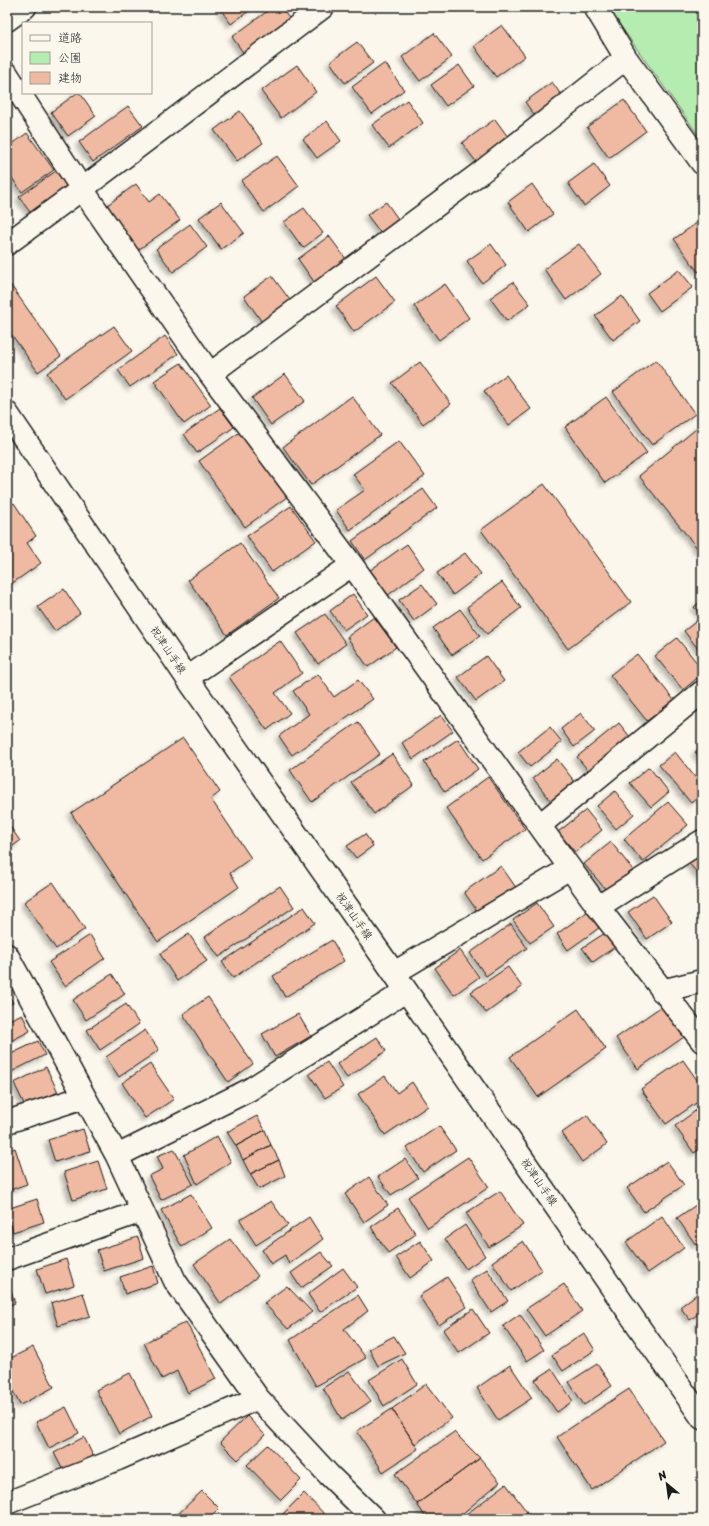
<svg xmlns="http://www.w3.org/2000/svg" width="709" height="1526" font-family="Sriracha,'Klee One',sans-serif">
<defs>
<filter id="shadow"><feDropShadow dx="-3.5" dy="3.5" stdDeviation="2" flood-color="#0004"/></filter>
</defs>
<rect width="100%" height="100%" fill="#fbf7ec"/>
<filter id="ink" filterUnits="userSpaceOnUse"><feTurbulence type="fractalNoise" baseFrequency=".025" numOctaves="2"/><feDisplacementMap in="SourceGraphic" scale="8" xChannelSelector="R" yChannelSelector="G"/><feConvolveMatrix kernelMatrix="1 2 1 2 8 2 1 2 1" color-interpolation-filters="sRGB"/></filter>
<g filter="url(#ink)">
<path fill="#b5ecb0" stroke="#688466" d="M607,7H702V140Z"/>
<path fill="#efbaa1" stroke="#1c1c1c" filter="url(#shadow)" d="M225,7H254L231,24L221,10Z
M273,7H281L291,21L245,55L232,37Z
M502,25L525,56L496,77L474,46Z
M434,33L452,57L420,81L402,57Z
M357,42L373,63L345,83L330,62Z
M385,63L404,90L372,114L352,87Z
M297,65L316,92L281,118L261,91Z
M459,65L474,86L446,106L431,85Z
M552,82L564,99L537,119L525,102Z
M77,93H80L96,116L68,136L51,112Z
M407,100L423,123L389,148L372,125Z
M624,100L646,131L609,158L587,127Z
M128,106L143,126L93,162L79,142Z
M240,111L263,143L237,161L214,130Z
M495,119L513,144L480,167L462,143Z
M327,121L341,141L317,158L303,139Z
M27,133L54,170L22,192L7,171V148Z
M277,156L299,186L264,212L241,181Z
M594,164L610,186L584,206L568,183Z
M56,171L69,189L32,215L19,197Z
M136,184L149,202L160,194L180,220L138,250L106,206Z
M532,184L553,214L529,232L508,202Z
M221,202L244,233L221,249L199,218Z
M386,202L401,223L383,236L367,215Z
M304,208L323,233L303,248L284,222Z
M701,220L702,270L698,272L674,239Z
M190,224L207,247L173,272L156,249Z
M329,236L349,263L317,286L298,259Z
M491,244L506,265L482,283L467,261Z
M579,244L601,274L566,300L544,269Z
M679,270L693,287L660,311L647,293Z
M272,276L293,304L264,325L244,296Z
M376,276L395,302L354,332L336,306Z
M7,280L61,356L38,372L7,328Z
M513,282L530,304L507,321L490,298Z
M445,284L469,318L439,340L414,306Z
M622,296L640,321L613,340L595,316Z
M114,326L132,351L65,399L47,373Z
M165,336L178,354L130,387L118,370Z
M656,360L695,414L652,445L613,392Z
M420,362L451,404L423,424L392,383Z
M181,363L211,405L184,424L154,381Z
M285,374L305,401L271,425L252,398Z
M506,375L531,409L509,425L484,391Z
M352,396L380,435L311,485L283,447Z
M606,397L647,453L605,483L565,427Z
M220,408L234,427L197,453L184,434Z
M702,424V554L639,476Z
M240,432L287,497L245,527L199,461Z
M399,441L425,476L350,530L336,510L365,490L353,474Z
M544,484L631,602L568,649L481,530Z
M423,489L437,508L365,560L352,541Z
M14,503L36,536L27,543L41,563L7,587V508Z
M291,506L316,541L272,572L247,536Z
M240,543L279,598L227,635L188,580Z
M407,544L424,568L387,596L369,571Z
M465,553L481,574L453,595L437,573Z
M502,582L521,608L487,634L467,607Z
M422,584L437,604L414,621L399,600Z
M64,589L80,613L55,631L38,607Z
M353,594L367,614L344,630L330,611Z
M702,600V617L694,607Z
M460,609L480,636L452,655L433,628Z
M325,614L346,644L318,664L297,633Z
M374,617L396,647L368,667L347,637Z
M699,619L702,623V654L684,631Z
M677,638L702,669V674L683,690L655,656Z
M280,641L302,673L275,693L290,713L267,730L229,677Z
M637,654L674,700L647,721L610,675Z
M486,656L504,681L476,701L458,677Z
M318,674L334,697L358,680L373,699L292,755L279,736L309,714L293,691Z
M581,713L595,731L574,747L561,729Z
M441,715L453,731L413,759L402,743Z
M358,722L380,754L312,802L290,770Z
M619,723L634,742L592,775L577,757Z
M550,727L562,742L530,767L518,752Z
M183,738L220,792L211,799L251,858L230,873L239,887L158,942L71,813Z
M458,739L478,769L445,792L424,762Z
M702,746V760L695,752Z
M675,752L702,786V794L691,803L659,765Z
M392,754L414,785L374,814L351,782Z
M557,759L578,786L554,805L533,778Z
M649,767L669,792L651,807L630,783Z
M488,777L525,829L482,859L446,808Z
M615,791L634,814L616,829L597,806Z
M668,802L688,825L643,862L624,839Z
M586,810L602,830L575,852L558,832Z
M7,822L20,841L7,850Z
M365,834L373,846L356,858L347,846Z
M611,842L633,870L607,891L584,864Z
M702,846V878L686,860Z
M501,866L517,889L480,915L464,892Z
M53,882L85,929L56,949L24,902Z
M280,886L294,907L219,957L205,937Z
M653,895L672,922L647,939L628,912Z
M537,903L554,927L530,943L513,920Z
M304,907L315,923L233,978L222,962Z
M587,912L599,928L568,950L557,934Z
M511,924L527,948L486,976L470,953Z
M605,933L615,947L593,962L582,948Z
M189,934L207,961L177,981L160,954Z
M90,935L105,958L65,986L49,962Z
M332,940L344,961L285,997L273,976Z
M460,950L479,977L454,995L435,968Z
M508,967L522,987L486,1013L471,992Z
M112,974L125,994L86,1020L73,1000Z
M7,992L13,1003L7,1006Z
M208,997L253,1064L228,1082L183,1014Z
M126,1004L139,1024L100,1050L87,1030Z
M662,1006L684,1037L638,1069L616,1038Z
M578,1009L606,1049L538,1097L510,1057Z
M22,1014L30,1031L7,1043V1021Z
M298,1014L311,1036L275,1057L262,1034Z
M145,1030L159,1050L119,1077L106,1057Z
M377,1037L386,1051L347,1078L337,1064Z
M38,1041L45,1055L9,1073L7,1069V1056Z
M683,1060L702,1087V1099L666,1124L641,1089Z
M327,1062L343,1087L325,1098L309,1074Z
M150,1064L174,1099L145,1118L122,1083Z
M46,1067L58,1092L26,1108L14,1083Z
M385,1076L397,1093L412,1082L428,1106L385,1135L358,1094Z
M702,1106V1148L694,1153L675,1126Z
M587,1115L607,1144L582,1162L562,1133Z
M257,1116L265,1130L236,1146L227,1132Z
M439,1126L456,1150L423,1172L407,1148Z
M83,1129L90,1151L55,1162L48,1140Z
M265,1130L271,1145L243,1160L236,1146Z
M217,1136L231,1162L197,1184L184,1155Z
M271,1145L279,1160L250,1174L243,1160Z
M15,1148L27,1184L7,1191V1151Z
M174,1149L193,1184L161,1200L149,1176L163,1169L157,1156Z
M468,1157L489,1187L428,1228L408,1197Z
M405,1159L418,1178L391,1195L378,1177Z
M279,1160L285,1176L259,1189L250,1174Z
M98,1161L107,1189L73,1200L64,1172Z
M667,1161L684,1185L644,1212L627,1188Z
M369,1177L388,1205L364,1222L345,1194Z
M500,1191L523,1225L489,1247L466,1213Z
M191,1194L212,1228L182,1247L161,1210Z
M37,1199L44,1222L13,1232L7,1209Z
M271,1201L288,1225L256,1245L240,1220Z
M696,1205L702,1213V1240L696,1245L677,1218Z
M398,1208L416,1234L388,1253L371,1227Z
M662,1216L684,1248L648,1273L626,1242Z
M309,1217L323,1239L289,1264L285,1255L271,1264L262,1250Z
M465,1225L485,1256L466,1269L445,1239Z
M138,1237L144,1258L104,1271L97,1250Z
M230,1239L258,1276L221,1304L194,1264Z
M420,1241L434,1261L410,1278L396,1257Z
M523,1241L542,1270L511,1291L492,1262Z
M321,1252L333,1266L301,1288L291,1273Z
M66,1259L74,1285L45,1294L37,1269Z
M153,1266L158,1283L125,1294L120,1277Z
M343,1268L357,1287L320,1312L308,1294Z
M487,1269L508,1301L491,1312L470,1280Z
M447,1277L467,1307L439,1325L419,1296Z
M7,1278L15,1303L7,1306Z
M564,1284L582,1311L545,1336L526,1309Z
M287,1286L312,1312L288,1329L264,1303Z
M702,1290V1311L690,1320L680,1307Z
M83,1293L90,1316L58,1326L51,1303Z
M358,1295L368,1311L344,1329L366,1358L316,1386L290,1340Z
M473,1309L489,1333L459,1353L443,1330Z
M520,1314L544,1350L527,1361L503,1326Z
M702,1320V1330L697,1323Z
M186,1322L216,1379L188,1393L177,1371L162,1379L144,1343Z
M584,1333L595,1350L563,1371L552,1355Z
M394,1336L405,1353L378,1366L369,1349Z
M33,1347L54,1387L20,1405L7,1379V1360Z
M402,1359L417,1384L384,1406L369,1380Z
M597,1364L612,1386L584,1405L569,1382Z
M510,1365L532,1398L498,1420L477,1388Z
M552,1369L573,1401L557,1412L535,1380Z
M349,1371L371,1401L342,1420L323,1388Z
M130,1373L152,1416L119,1434L96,1390Z
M426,1384L452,1418L415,1444L392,1409Z
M629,1389L664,1441L592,1490L557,1437Z
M66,1407L79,1433L49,1448L36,1422Z
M392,1409L418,1449L383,1472L357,1431Z
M247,1416L265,1435L238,1460L220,1442Z
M454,1432L480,1458L417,1504L395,1474Z
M84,1437L95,1460L66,1476L54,1453Z
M268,1445L301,1480L281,1500L247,1465Z
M480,1458L500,1482L456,1519H427L417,1504Z
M506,1484L527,1512L516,1519H460Z
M202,1491L219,1508L208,1519H173Z
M304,1493L329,1519H282L280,1517Z
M101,1512L108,1519H93Z
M527,1512L531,1519H516Z"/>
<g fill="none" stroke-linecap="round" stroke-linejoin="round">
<defs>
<path id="minor" d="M595,7L626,58L702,163
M7,20L25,7
M7,74L82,189L210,374L352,565L598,907L702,1041
M7,244L82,189L323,7
M210,374L480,173L626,58
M7,413L187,678L394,973L702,1418
M187,678L352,565
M540,825L702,692
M598,907L702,841
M7,955L117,1156L175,1281L258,1398L329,1475L374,1519
M394,973L570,868
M662,991L702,981
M7,1122L84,1097
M117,1156L249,1090L406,991
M7,1259L142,1211
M7,1503L118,1459L258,1398"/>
</defs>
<use href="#minor" stroke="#1c1c1c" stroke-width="25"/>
<use href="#minor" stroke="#fbf7ec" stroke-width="22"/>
</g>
</g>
<g text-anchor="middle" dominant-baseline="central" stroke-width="3.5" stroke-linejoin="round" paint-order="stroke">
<g font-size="11" fill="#1c1c1c" stroke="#fbf7ec">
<text transform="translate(168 650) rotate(56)">祝津山手線</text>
<text transform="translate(354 916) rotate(55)">祝津山手線</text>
<text transform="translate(539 1182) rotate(55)">祝津山手線</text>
</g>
</g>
<rect width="709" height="1526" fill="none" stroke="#fbf7ec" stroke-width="24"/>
<rect x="12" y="12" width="685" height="1502" fill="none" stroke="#1c1c1c" stroke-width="1.5" filter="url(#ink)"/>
<rect x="22" y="22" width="130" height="72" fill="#fbf7ec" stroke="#a29f99"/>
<rect x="30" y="35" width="20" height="6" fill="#fbf7ec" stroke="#a29f99"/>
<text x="58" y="42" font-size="12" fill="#1c1c1c">道路</text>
<rect x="30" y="52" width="20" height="12" fill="#b5ecb0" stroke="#a29f99"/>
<text x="58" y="62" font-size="12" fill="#1c1c1c">公園</text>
<rect x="30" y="72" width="20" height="12" fill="#efbaa1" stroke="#a29f99"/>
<text x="58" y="82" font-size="12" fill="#1c1c1c">建物</text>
<g transform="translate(667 1484) rotate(331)" stroke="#fbf7ec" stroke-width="3" paint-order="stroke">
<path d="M0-3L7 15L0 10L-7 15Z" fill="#1c1c1c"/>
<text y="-6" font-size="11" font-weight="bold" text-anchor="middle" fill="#1c1c1c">N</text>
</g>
</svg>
